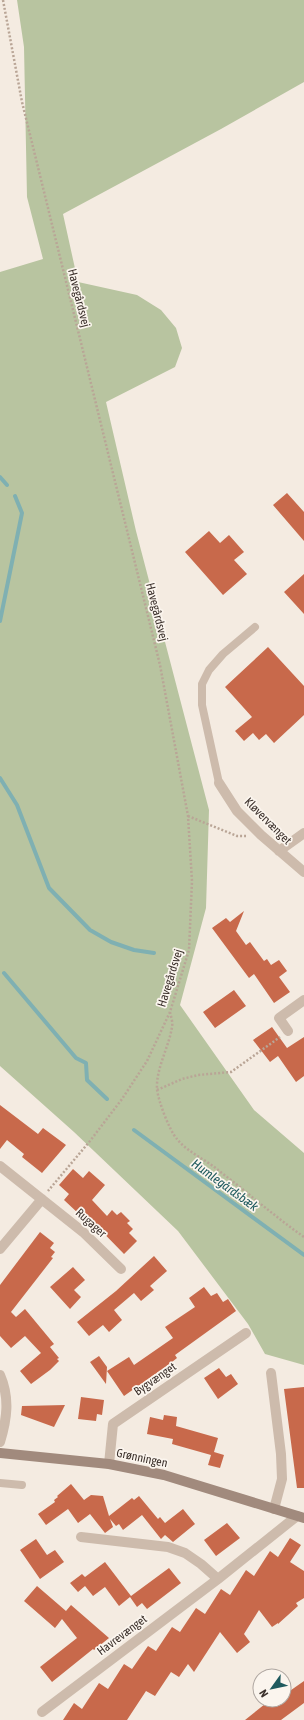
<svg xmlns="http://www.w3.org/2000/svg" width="304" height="1720" font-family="'Asap Condensed',sans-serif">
<rect width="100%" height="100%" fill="#f4ebe1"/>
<path fill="#b8c4a0" d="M17,0H304V82L221,129L63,214L78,282L137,295L161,310L176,328L182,348L175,367L106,402L136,531L209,810L206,908L180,1005L254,1110L304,1153V1365L265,1354L248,1324L178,1231L74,1132L0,1066V272L43,259L27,197L24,47Z"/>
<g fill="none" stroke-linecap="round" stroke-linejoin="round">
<path stroke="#7fb0b2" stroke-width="4" d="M0,477L7,485
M0,621L22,513L15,496
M0,778L17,805L49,888L90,930L111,942L134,950L154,953
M4,973L76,1058L86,1063L87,1080L107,1099
M134,1130L304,1255"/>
</g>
<path fill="#c8694b" d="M287,493L304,512V541L273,505Z
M209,531L220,543L229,535L244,552L234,560L247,574L223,595L185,552Z
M304,574V614L284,592Z
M268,647L304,686V715L274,743L266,734L259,740L253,733L244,741L235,731L252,717L225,687Z
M244,911L236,931L246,945L250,942L264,961L267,959L271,965L279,960L287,971L279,977L290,992L274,1003L254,974L249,978L212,928L226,918L230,922Z
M234,990L246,1006L215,1028L203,1012Z
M272,1027L287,1048L304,1037V1076L296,1082L278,1056L270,1062L253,1040Z
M0,1105L38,1134L43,1128L66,1145L42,1173L22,1157L24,1154L7,1140L0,1149Z
M73,1169L83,1178L89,1171L105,1185L92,1200L107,1216L112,1210L117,1215L121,1212L130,1221L127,1223L133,1229L129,1233L137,1241L124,1254L82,1211L79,1214L64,1200L69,1194L59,1185Z
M40,1232L54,1243L50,1248L55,1252L51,1257L53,1258L11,1312L16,1317L25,1309L54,1344L50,1347L59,1358L57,1359L59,1361L50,1370L31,1384L20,1371L41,1353L25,1336L11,1348L0,1336V1285Z
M154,1256L167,1271L150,1286L154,1290L141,1301L134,1293L114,1310L122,1320L109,1332L103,1325L89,1336L77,1322L116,1291Z
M73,1267L85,1280L74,1290L81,1297L70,1309L50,1287Z
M204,1287L211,1296L217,1293L223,1302L228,1299L236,1311L175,1355L177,1358L172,1362L124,1396L107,1371L129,1357L134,1365L173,1338L165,1327L195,1307L189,1298Z
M99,1356L107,1367L106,1384L90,1362Z
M219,1368L226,1377L231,1374L238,1384L218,1399L204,1378Z
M304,1387V1488H297L284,1389Z
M81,1397L104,1400L102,1415L97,1414L96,1421L78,1419Z
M65,1405L54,1427L21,1415L22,1406Z
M164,1415L177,1417L176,1426L218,1438L214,1452L224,1455L220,1468L208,1465L211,1455L172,1444L173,1439L147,1434L150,1417L163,1420Z
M71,1484L84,1500L91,1495L103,1496L109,1516L132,1498L134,1500L139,1496L158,1519L160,1517L165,1523L183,1509L195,1524L173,1542L165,1535L161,1539L142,1515L123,1530L119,1524L116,1526L110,1519L113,1527L105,1533L90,1514L78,1523L68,1509L46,1525L38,1514L55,1502L54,1500L58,1497L57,1496Z
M227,1523L240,1538L216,1556L204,1540Z
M290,1538L301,1545L290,1562L304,1571V1598L296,1603L298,1606L278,1624V1623L272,1627L259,1610L244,1634L250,1642L237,1653L220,1632L194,1672L188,1664L179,1677L171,1672L155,1696L146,1691L127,1720H63L74,1703L82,1709L99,1683L108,1689L124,1664L132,1669L148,1646L156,1651L172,1627L180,1632L196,1608L205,1614L221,1589L230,1595L246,1570L254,1576L270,1551L278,1557Z
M36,1539L47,1555L55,1550L64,1562L40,1579L20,1550Z
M105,1562L131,1596L169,1568L181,1583L147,1609L142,1603L137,1607L130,1597L119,1606L105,1587L93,1596L85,1586L78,1592L70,1583L82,1574L85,1577Z
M37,1586L66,1611L71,1605L109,1638L94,1650L93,1649L52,1682L40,1667L77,1638L62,1619L55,1628L24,1601Z
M304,1681V1703L281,1720H245L265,1704L262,1700H284V1695Z"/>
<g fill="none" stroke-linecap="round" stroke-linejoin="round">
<path stroke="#b9a596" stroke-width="2.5" stroke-dasharray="2 2" stroke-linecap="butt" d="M3,0L22,102L160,665L188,816L192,881L189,950L170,1012L147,1061L122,1099L90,1141L48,1191
M188,816L237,836H246
M170,1012C171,1017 173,1022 172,1027C169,1047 156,1068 157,1089C158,1100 169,1130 177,1139C187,1152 205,1159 218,1170C247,1192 274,1216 304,1237
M157,1090L182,1079L198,1075L231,1072L280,1037"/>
<path stroke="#cdbbac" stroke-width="8" d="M219,783L202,705V684L209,670L223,654L255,627
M0,1483L22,1485"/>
<path stroke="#cdbbac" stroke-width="10" d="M219,783L237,811L261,835L304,872
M279,851L304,833
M288,1031L279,1018L304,1000
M0,1166L83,1232L121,1269
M0,1249L42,1199
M271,1373L281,1454L282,1479L274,1509
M0,1375C10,1398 7,1419 0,1442
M109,1464L113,1424L246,1333
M81,1537L168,1547L185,1553L201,1564L218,1579
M42,1712L218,1579L297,1516"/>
<path stroke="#a18a7d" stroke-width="10" d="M0,1453L109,1464L164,1475L304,1518"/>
</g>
<g text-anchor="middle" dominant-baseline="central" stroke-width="3.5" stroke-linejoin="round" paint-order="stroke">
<g font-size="12" fill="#3b302b" stroke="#fbf5ee">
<text transform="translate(79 298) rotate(76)">Havegårdsvej</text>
<text transform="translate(157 612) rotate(76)">Havegårdsvej</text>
<text transform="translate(268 821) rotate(45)">Kløvervænget</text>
<text transform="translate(170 978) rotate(-73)">Havegårdsvej</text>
<text transform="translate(91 1223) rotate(42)">Rugager</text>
<text transform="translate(155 1379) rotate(-35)">Bygvænget</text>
<text transform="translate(142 1458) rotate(12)">Grønningen</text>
<text transform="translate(122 1635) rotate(-37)">Havrevænget</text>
</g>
<g font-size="13" font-style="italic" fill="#1f5a5e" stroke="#fbf5ee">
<text transform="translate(225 1185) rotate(36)">Humlegårdsbæk</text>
</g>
</g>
<g transform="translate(272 1688) rotate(237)"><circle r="19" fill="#fbf5ee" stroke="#aea6a0"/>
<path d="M0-3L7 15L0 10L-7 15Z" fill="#1f5a5e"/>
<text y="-6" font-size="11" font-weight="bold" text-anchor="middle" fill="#3b302b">N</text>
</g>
</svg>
